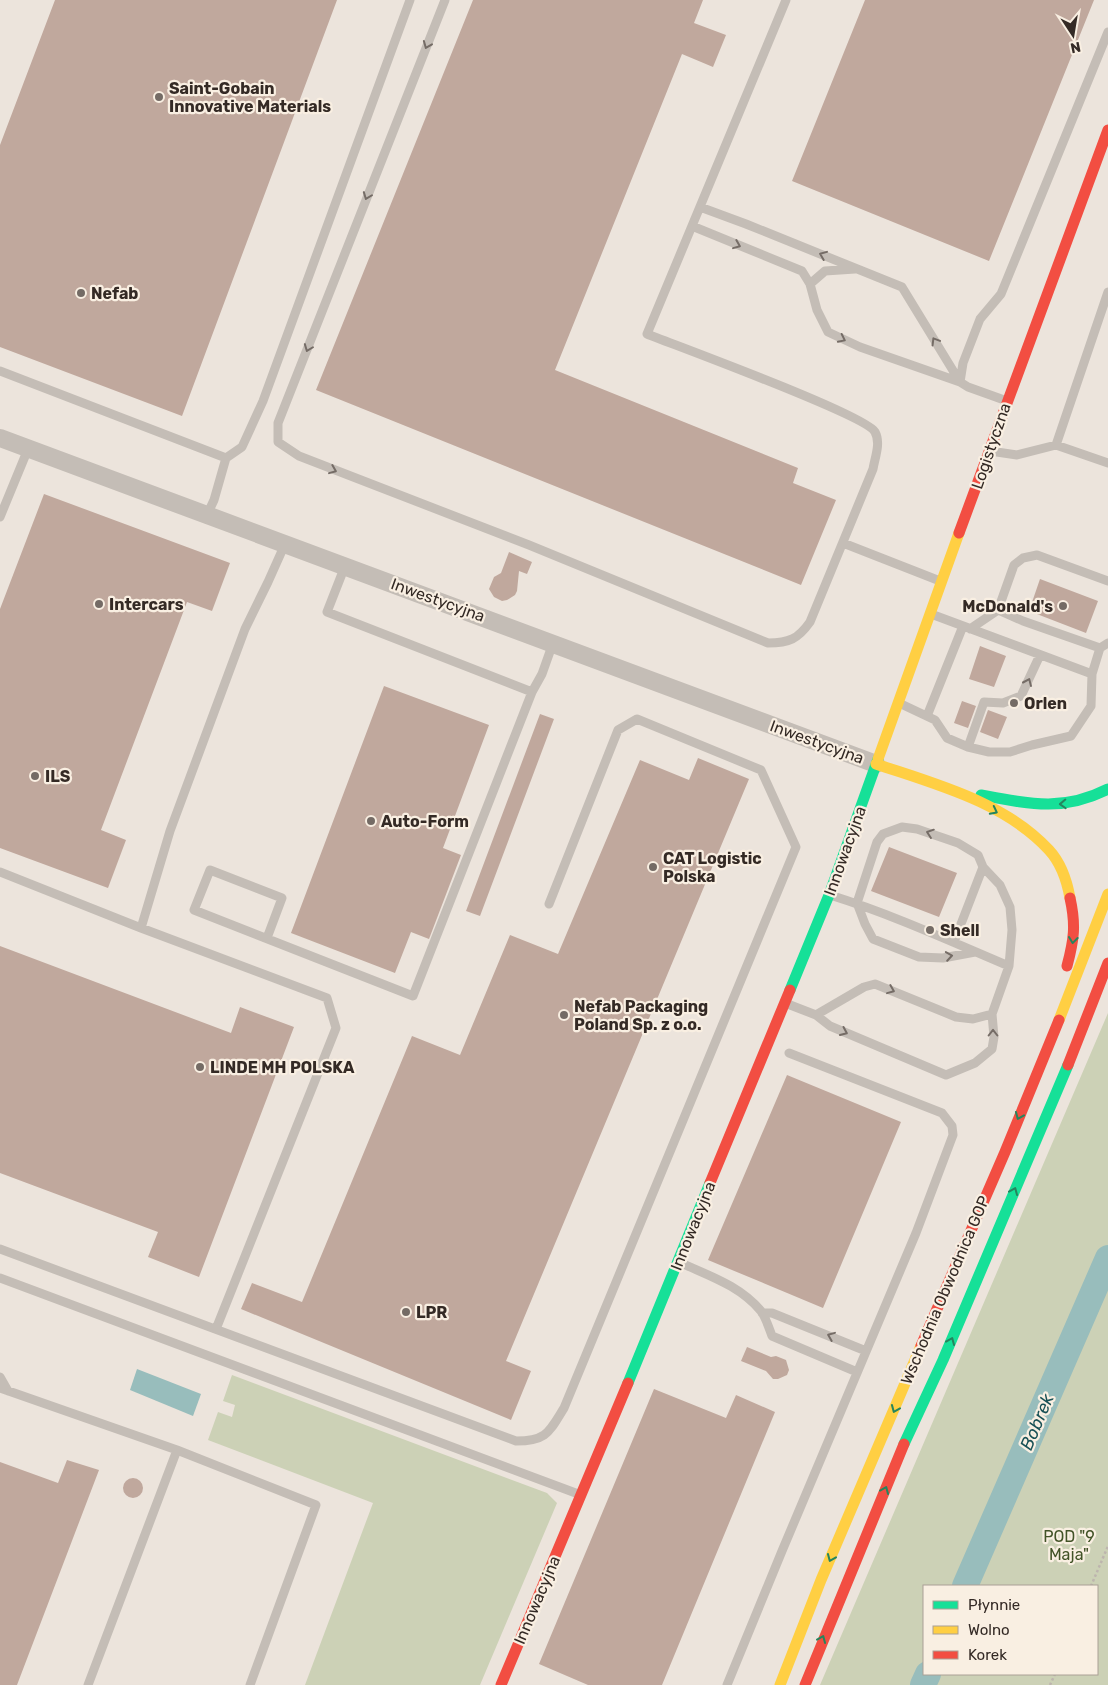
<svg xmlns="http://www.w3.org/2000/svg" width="1108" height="1685" font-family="Rubik,sans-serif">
<rect width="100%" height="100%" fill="#ece4dc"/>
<path fill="#ccd1b6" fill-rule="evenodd" d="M1108,1013V1685H820ZM1097,1586V1674H924V1586Z
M232,1375L547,1493L557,1503L480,1685H305L373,1503L208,1440L218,1412L232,1417L235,1405L223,1401Z"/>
<path fill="#98bdbc" d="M137,1369L201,1394L193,1416L130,1390Z"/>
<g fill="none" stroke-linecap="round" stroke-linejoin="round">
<path stroke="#98bdbc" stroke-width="26" d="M965,1586L1108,1258
M923,1685L928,1674"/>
</g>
<path fill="#c0a89d" d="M55,0H337L182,416L0,347V145Z
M473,0H703L694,23L726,35L713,67L682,54L555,370L798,468L793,483L836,500L801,585L316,390Z
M865,0H1094L989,261L792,181Z
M44,494L230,563L212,611L187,602L101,830L126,840L108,888L0,848V609Z
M509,552L532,562L527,574L519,571L517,591L515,595L507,600L502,601L494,597L489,589L494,577L501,573Z
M1040,579L1098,601L1086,633L1029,611Z
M980,646L1006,656L994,687L969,679Z
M384,686L489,725L443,848L461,855L429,939L411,932L395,973L291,933Z
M962,701L976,706L968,728L954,723Z
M988,710L1007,717L998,739L980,732Z
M540,714L554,719L480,916L466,911Z
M698,758L749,779L506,1361L531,1371L511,1420L241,1309L252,1283L302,1302L412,1036L460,1055L510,935L558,954L640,760L689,780Z
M889,847L957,873L939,917L871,891Z
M0,946L231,1033L240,1007L294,1027L199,1277L148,1257L158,1232L0,1173Z
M787,1075L901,1122L823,1308L708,1260Z
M747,1347L771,1357L776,1356L786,1360L789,1370L787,1375L778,1379H773L766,1371L741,1361Z
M654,1389L726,1418L736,1395L775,1412L662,1685H588L539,1664Z
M67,1460L99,1470L17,1685H0V1462L58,1483Z
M123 1488a10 10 0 1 1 20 0a10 10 0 1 1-20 0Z"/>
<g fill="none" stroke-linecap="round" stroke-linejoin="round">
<path stroke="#bdb5ae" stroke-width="2.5" stroke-dasharray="2.5 2.5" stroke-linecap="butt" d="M1091,1586L1108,1546
M1050,1685L1055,1674"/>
<path stroke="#c4bdb6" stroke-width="9" d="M445,0L278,423V442L299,456L529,545L768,643C789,643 798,639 810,622L873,469C875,457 881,443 875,432C866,415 677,346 647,334L786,0
M700,207L746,224L902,287L960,382
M692,226L802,271L810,284L817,310L828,332L860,347L960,382L968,387L1007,401
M810,284L825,271L855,269
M0,371L226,458L214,500L207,515
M960,382L963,363L980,319L1001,294L1108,32
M1056,445L1108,292
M990,451L1017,455L1056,445L1108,463
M226,458L242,447L263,401L410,0
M0,517L28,449
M843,543L940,581
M345,566L327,612L532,692
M998,610L1023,621L1100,648L1108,643
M970,629L998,610L1014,565L1023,558L1037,555L1108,581
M1092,674L1100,648
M899,703L935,720L947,738L968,747L989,752H1010L1032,745L1071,736L1091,706L1092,674L931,614
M927,716L963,626
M968,747L984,702L1003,703L1021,696L1040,655
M0,872L141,928L327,998L336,1028L216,1329
M830,895C891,914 950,941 1009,966L1012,930L1010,907L1000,885L983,867L978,855L958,843L917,829L902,827L883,834L877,842L857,903L865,924L873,939L919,957L943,958L975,952
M141,928L170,831L245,629L268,582L285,544
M267,938L282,898L210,870L194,910L413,996L532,692L542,674L553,643
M954,942L983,867
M785,1003L816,1015L830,1026L946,1075L975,1063L992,1049L994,1037L992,1014L1009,966
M816,1015L864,987L875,984L956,1017L973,1019L992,1014
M0,1249L516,1441C547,1441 549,1432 564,1408L796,847L761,770L637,719L618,730L549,904
M679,1262C709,1276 739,1285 761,1311C766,1318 769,1328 772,1336L857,1372
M0,1278L581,1495
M762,1313H772L866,1351
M0,1377L8,1391
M0,1388L177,1450L316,1505L250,1685
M88,1685L177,1450
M727,1685L782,1551L916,1233L953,1135L952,1126L942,1113L789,1053"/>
<path stroke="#c4bdb6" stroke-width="18" d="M0,438L876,764"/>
<path stroke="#16e098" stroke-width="11" d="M981,795C1029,804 1063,812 1108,789
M790,990L829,895L878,759
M628,1383L710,1183
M904,1444L943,1360L1068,1065"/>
<path stroke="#ffcf43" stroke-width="11" d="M878,759L959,533
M876,764C935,784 1005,802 1049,850C1061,863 1067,881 1070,898
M1059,1020L1108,894
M780,1685L821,1580L921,1346"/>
<path stroke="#f24e42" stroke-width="11" d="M959,533L1108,130
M1067,966C1074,940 1076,925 1070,898
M1068,1065L1108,963
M710,1183L790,990
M921,1346L1005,1152L1059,1020
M501,1685L628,1383
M805,1685L904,1444"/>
</g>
<defs><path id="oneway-chevron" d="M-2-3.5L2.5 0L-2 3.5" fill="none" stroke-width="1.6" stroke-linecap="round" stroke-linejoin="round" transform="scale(1.25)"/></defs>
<g stroke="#756c66">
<use href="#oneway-chevron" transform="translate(427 45) rotate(112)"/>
<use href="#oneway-chevron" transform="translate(367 196) rotate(111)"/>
<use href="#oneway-chevron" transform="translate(737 245) rotate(22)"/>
<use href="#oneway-chevron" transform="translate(823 255) rotate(-158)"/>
<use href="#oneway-chevron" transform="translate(842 339) rotate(26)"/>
<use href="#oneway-chevron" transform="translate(935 341) rotate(-121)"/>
<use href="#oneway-chevron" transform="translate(308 348) rotate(111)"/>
<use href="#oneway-chevron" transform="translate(333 470) rotate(22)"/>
<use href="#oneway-chevron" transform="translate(1028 682) rotate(-66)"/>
<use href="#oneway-chevron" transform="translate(930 833) rotate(-161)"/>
<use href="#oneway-chevron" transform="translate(949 956) rotate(-9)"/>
<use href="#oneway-chevron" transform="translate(891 990) rotate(22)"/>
<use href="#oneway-chevron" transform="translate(844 1032) rotate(24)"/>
<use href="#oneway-chevron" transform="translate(993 1033) rotate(-90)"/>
<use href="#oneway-chevron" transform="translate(831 1336) rotate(-158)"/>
</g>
<g stroke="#25855e">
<use href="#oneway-chevron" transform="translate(1063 804) rotate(178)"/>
<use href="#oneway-chevron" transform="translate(994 811) rotate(27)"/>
<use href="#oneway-chevron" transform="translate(1073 940) rotate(97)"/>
<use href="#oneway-chevron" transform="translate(1019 1116) rotate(113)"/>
<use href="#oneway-chevron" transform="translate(1014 1191) rotate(-67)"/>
<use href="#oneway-chevron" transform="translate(951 1341) rotate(-67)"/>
<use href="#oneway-chevron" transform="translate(895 1409) rotate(113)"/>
<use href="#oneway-chevron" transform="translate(885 1490) rotate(-67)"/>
<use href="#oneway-chevron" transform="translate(831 1558) rotate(113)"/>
<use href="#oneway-chevron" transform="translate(822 1639) rotate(-67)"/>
</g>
<g fill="#746b65" stroke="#f9efe2" stroke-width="2">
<circle cx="159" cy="97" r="5"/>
<circle cx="81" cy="293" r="5"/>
<circle cx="99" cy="604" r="5"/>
<circle cx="1063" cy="606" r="5"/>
<circle cx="1014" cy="703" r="5"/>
<circle cx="35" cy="776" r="5"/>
<circle cx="371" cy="821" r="5"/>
<circle cx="653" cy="867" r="5"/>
<circle cx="930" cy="930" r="5"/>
<circle cx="564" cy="1015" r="5"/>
<circle cx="200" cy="1067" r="5"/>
<circle cx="406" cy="1312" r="5"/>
</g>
<g text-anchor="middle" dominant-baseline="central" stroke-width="4.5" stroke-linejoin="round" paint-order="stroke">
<g font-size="16" font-weight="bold" fill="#342a25" stroke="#f9efe2" text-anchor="start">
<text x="169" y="88">Saint-Gobain<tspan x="169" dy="18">Innovative Materials</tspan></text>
<text x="91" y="293">Nefab</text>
<text x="109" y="604">Intercars</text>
<text x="1053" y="606" text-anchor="end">McDonald's</text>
<text x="1024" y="703">Orlen</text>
<text x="45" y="776">ILS</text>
<text x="381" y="821">Auto-Form</text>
<text x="663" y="858">CAT Logistic<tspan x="663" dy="18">Polska</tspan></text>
<text x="940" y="930">Shell</text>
<text x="574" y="1006">Nefab Packaging<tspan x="574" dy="18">Poland Sp. z o.o.</tspan></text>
<text x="210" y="1067">LINDE MH POLSKA</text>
<text x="416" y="1312">LPR</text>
</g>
<g font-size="16" fill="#342a25" stroke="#f9efe2">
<text transform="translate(991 446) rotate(-71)">Logistyczna</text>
<text transform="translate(438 600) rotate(20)">Inwestycyjna</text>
<text transform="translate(817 742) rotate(20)">Inwestycyjna</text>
<text transform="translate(845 851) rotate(-70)">Innowacyjna</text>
<text transform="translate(693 1226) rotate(-68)">Innowacyjna</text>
<text transform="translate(945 1290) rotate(-67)">Wschodnia Obwodnica GOP</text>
<text transform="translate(537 1600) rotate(-67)">Innowacyjna</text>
</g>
<g font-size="16" fill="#425327" stroke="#f9efe2">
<text x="1069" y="1536">POD "9<tspan x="1069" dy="18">Maja"</tspan></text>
</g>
<g font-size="18" font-style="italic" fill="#195156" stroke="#f9efe2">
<text transform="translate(1037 1422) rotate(-67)">Bobrek</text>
</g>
</g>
<rect x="923" y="1585" width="175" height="90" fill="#f9efe2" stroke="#aaa096"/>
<rect x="933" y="1601" width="25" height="8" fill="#16e098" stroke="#aaa096"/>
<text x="968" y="1610" font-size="15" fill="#342a25">Płynnie</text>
<rect x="933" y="1626" width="25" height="8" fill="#ffcf43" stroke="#aaa096"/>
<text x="968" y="1635" font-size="15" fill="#342a25">Wolno</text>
<rect x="933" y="1651" width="25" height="8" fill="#f24e42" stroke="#aaa096"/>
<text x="968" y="1660" font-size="15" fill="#342a25">Korek</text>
<g transform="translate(1073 35) rotate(168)" stroke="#f9efe2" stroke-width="4" paint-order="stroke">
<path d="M0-4L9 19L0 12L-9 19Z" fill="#342a25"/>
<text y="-8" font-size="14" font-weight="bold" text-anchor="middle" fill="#342a25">N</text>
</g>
</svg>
